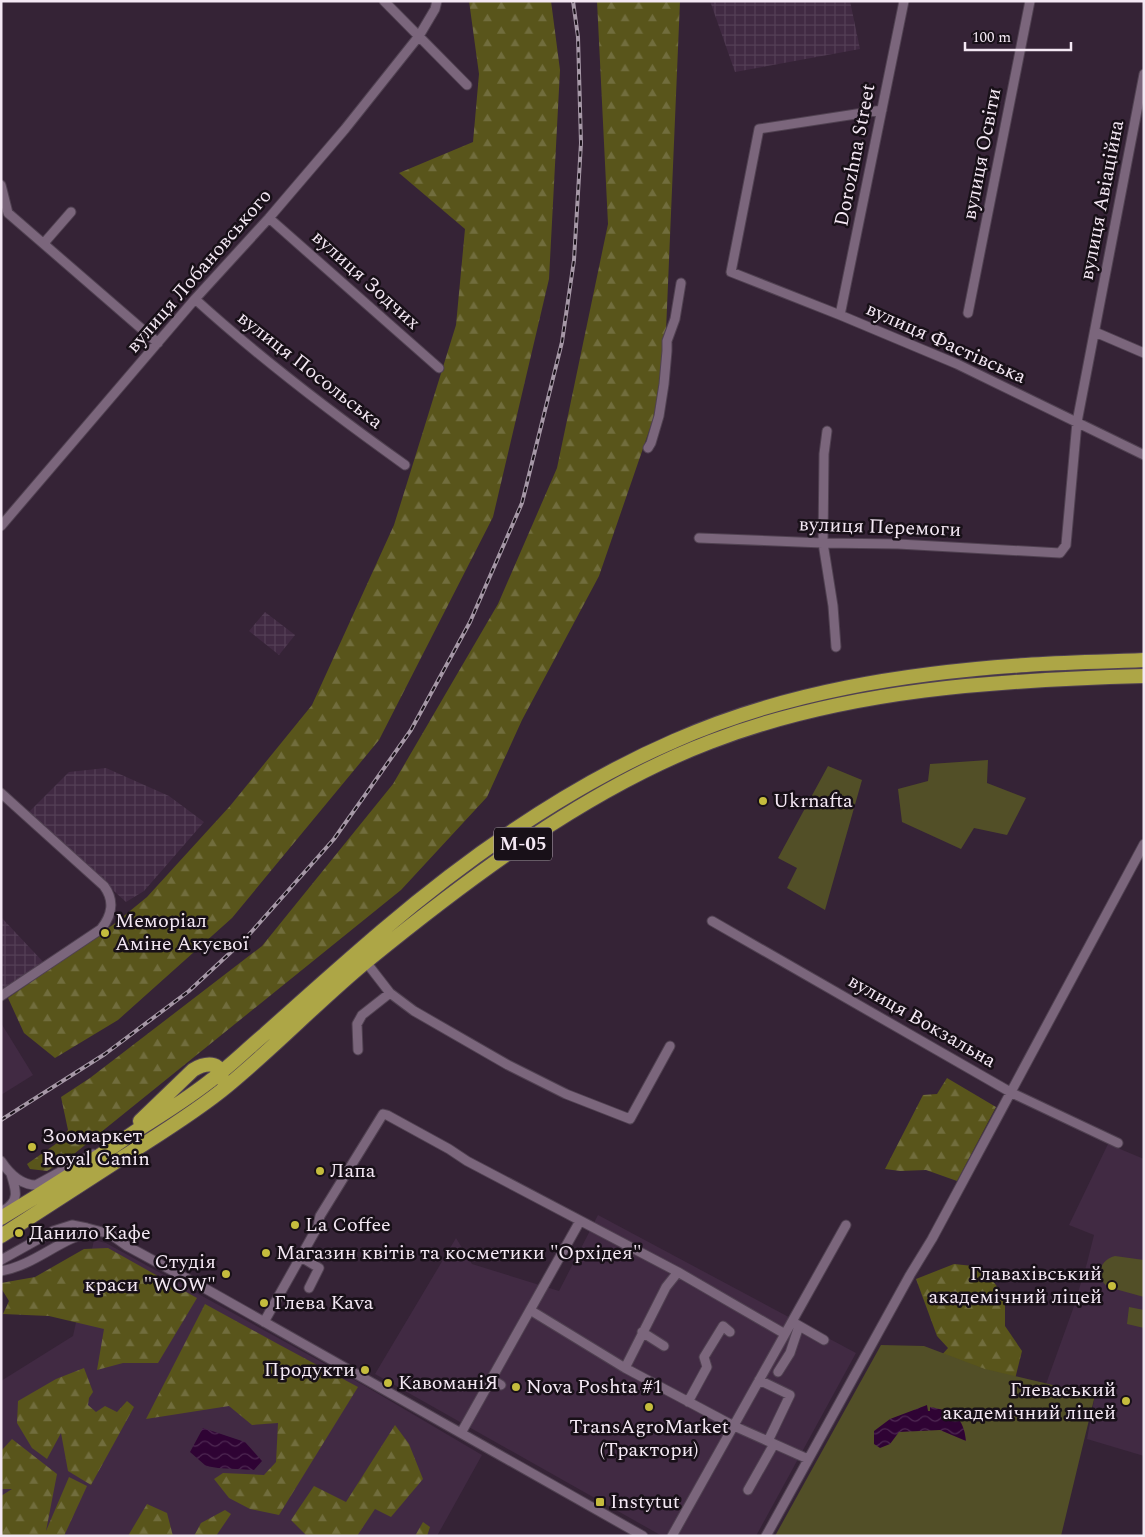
<svg xmlns="http://www.w3.org/2000/svg" width="1145" height="1537" font-family="Spectral,serif">
<defs>
<pattern id="industrial-grid" width="8" height="8" patternUnits="userSpaceOnUse" patternTransform="scale(1.25)"><rect width="8" height="8" fill="#412a43"/><path d="M0 4h8M4 0v8" fill="none" stroke="#543f56"/></pattern>
<pattern id="forest-firs" width="22" height="20" patternUnits="userSpaceOnUse" patternTransform="scale(1.25)"><rect width="22" height="20" fill="#59551b"/><path d="M5 1l3.5 6h-7zM16 11l3.5 6h-7z" fill="#716d3d"/></pattern>
<pattern id="water-waves" width="16" height="10" patternUnits="userSpaceOnUse" patternTransform="scale(1.25)"><rect width="16" height="10" fill="#2f0334"/><path d="M0 5q4-4 8 0t8 0" fill="none" stroke="#4e2852"/></pattern>
</defs>
<rect width="100%" height="100%" fill="#352336"/>
<path fill="#412a43" d="M1,1023L33,1075L1,1095Z
M1108,1144L1144,1159V1456L1087,1439L1095,1395L1046,1384L1073,1309L1087,1263L1094,1235L1069,1225Z
M598,1215L856,1353L756,1536H662L375,1374L456,1238L472,1264L559,1291Z
M94,1240L106,1243L365,1386L482,1455L437,1536H1V1381L73,1336Z"/>
<path fill="url(#industrial-grid)" d="M710,1H850L860,49L735,72Z
M265,612L295,635L279,655L249,631Z
M106,768L169,796L204,822L144,891L126,902L28,813L69,772Z
M1,917L46,965L1,993Z"/>
<path fill="url(#forest-firs)" d="M469,1H551L560,70L549,279L493,517L379,740L232,918L118,1020L55,1058L24,1033L8,998L114,924L147,897L230,806L312,705L394,525L456,325L465,229L399,173L473,142L479,74Z
M597,1H680L666,331L659,402L599,576L522,720L487,797L401,890L69,1158L47,1171L30,1169L27,1164L60,1141L68,1130L61,1097L90,1078L262,946L393,784L498,604L557,468L608,224Z
M947,1078L996,1107L957,1181L926,1170L900,1171L885,1169L923,1095L937,1094Z
M108,1248L197,1298L158,1363H123L97,1370L104,1329L49,1316L3,1314L9,1301L1,1288V1283L35,1277L84,1249Z
M954,1264L973,1266L989,1276L1005,1297V1326L1022,1351L1014,1383L780,1536L948,1348L937,1336L916,1279Z
M205,1304L278,1344L358,1387L279,1515L250,1509L229,1498L214,1479L223,1473L264,1475L276,1462L278,1423L252,1425L229,1406L146,1419Z
M84,1368L93,1392L89,1398L88,1405L96,1412L105,1406L117,1412L127,1401L134,1407L91,1485L68,1471L61,1433L47,1459L32,1448L17,1423L18,1401L56,1379Z
M395,1425L409,1444L423,1479L391,1517L375,1509L357,1536H307L291,1520L314,1486L346,1502Z
M12,1439L57,1474L46,1531L69,1477L87,1486L64,1536H1V1496L12,1489H1V1451Z
M147,1504L167,1513L173,1536H128Z
M225,1510L231,1514L216,1536H194L201,1523Z
M423,1522L430,1527L427,1536H415Z"/>
<path fill="#524f27" d="M988,760L987,783L1026,798L1007,835L974,828L961,849L902,822L898,789L928,781L930,764Z
M828,766L862,780L825,910L787,888L797,868L778,858Z
M1115,1256L1144,1260V1297L1108,1287C1095,1277 1099,1260 1115,1256Z
M1129,1307L1144,1310V1328L1127,1324Z
M881,1345L924,1346L985,1369L1095,1395L1061,1536H775Z"/>
<path fill="url(#water-waves)" d="M927,1405L928,1411H930V1407C953,1411 964,1417 966,1441L940,1430L899,1432L890,1444L880,1448L874,1444V1431L890,1419Z
M203,1428L245,1442L262,1461L254,1470L218,1468L206,1466L190,1452Z"/>
<g fill="none" stroke-linecap="round" stroke-linejoin="round">
<defs>
<path id="minor" d="M384,1L467,85
M882,110L759,129L731,272L840,315L957,364L1144,455
M1,185L8,213L158,343
M269,218L439,368
M44,243L71,212
M195,299C261,359 332,413 405,465
M968,313L1030,1
M840,315L904,1
M1095,332L1144,353
M827,431L824,454L823,543L833,606L836,647
M648,448L651,443L659,416L664,384L667,351V341L675,319L681,283
M1,526L195,299L269,218L345,129L419,36L435,9L437,1
M699,538L823,543L898,544L1060,553L1066,545L1077,422L1144,74
M1,793L104,886C115,901 112,915 101,929L1,996
M712,921L1012,1093L1118,1143
M366,962L390,993L414,1011L508,1065L566,1094L630,1119L670,1046
M358,1050L357,1024L362,1015L390,993
M1,1161C9,1173 21,1185 36,1185L93,1154
M4,1210C20,1201 16,1190 11,1174
M301,1257L319,1268L309,1288
M1,1260L53,1231L72,1225L87,1228L110,1234L127,1246L206,1289L643,1536
M1,1271C36,1265 61,1237 95,1231
M530,1310L625,1368L734,1426L808,1459
M264,1322L318,1226L320,1216L383,1114L387,1115L449,1149L467,1161L678,1272L785,1334
M796,1324L824,1340
M642,1332L664,1346
M625,1368L666,1287L678,1272
M778,1372L790,1353L799,1326
M491,1379L501,1385
M759,1380L790,1395L768,1441
M688,1402L707,1367L704,1357L723,1326L730,1332
M461,1433L580,1221
M748,1490L774,1444
M672,1536L846,1225
M766,1536L910,1275L932,1239L1144,844"/>
<path id="highway" d="M140,1121L193,1070C205,1063 221,1060 222,1079
M1,1218C48,1190 94,1160 139,1129C163,1114 187,1099 210,1081C229,1067 246,1050 265,1034C304,999 343,964 383,930C471,855 568,787 674,741C784,692 906,673 1026,665C1065,662 1104,662 1144,660
M1,1236C40,1211 79,1186 117,1161C152,1139 188,1117 221,1091C272,1050 317,1002 368,960C470,877 587,789 710,742C847,689 999,680 1144,676"/>
</defs>
<use href="#minor" stroke="#504151" stroke-width="11"/>
<use href="#highway" stroke="#504151" stroke-width="16"/>
<use href="#minor" stroke="#7b667c" stroke-width="9"/>
<use href="#highway" stroke="#ada646" stroke-width="14"/>
<defs>
<path id="rail" d="M1,1120L105,1054L189,991L245,939L334,839L411,730L470,622L522,503L562,342L574,260L581,143L578,37L573,1"/>
</defs>
<use href="#rail" stroke="#a698a7" stroke-width="4"/>
<use href="#rail" stroke="#181018" stroke-width="2" stroke-dasharray="5.5" stroke-linecap="butt"/>
</g>
<g fill="#c5bc3d" stroke="#181018" stroke-width="2">
<circle cx="763" cy="801" r="5"/>
<circle cx="105" cy="933" r="5"/>
<circle cx="32" cy="1147" r="5"/>
<circle cx="320" cy="1171" r="5"/>
<circle cx="295" cy="1225" r="5"/>
<circle cx="19" cy="1233" r="5"/>
<circle cx="266" cy="1253" r="5"/>
<circle cx="226" cy="1274" r="5"/>
<circle cx="1112" cy="1286" r="5"/>
<circle cx="264" cy="1303" r="5"/>
<circle cx="365" cy="1370" r="5"/>
<circle cx="388" cy="1383" r="5"/>
<circle cx="516" cy="1387" r="5"/>
<circle cx="1126" cy="1401" r="5"/>
<circle cx="649" cy="1407" r="5"/>
<rect x="595" y="1497" width="10" height="10" rx="2.5"/>
</g>
<g text-anchor="middle" dominant-baseline="central" stroke-width="5" stroke-linejoin="round" paint-order="stroke">
<rect fill="#181018" stroke="#b2a7b2" stroke-width="1" x="494" y="827.5" width="58" height="33" rx="4"/>
<g font-size="19" font-weight="bold" fill="#f4e8f4">
<text x="523" y="844">М-05</text>
</g>
<g font-size="20" fill="#f4e8f4" stroke="#181018">
<text transform="translate(982 154) rotate(-79)">вулиця Освіти</text>
<text transform="translate(855 155) rotate(-79)">Dorozhna Street</text>
<text transform="translate(1102 200) rotate(-79)">вулиця Авіаційна</text>
<text transform="translate(199 271) rotate(-49)">вулиця Лобановського</text>
<text transform="translate(366 280) rotate(42)">вулиця Зодчих</text>
<text transform="translate(946 343) rotate(24)">вулиця Фастівська</text>
<text transform="translate(310 370) rotate(38)">вулиця Посольська</text>
<text transform="translate(880 527) rotate(2)">вулиця Перемоги</text>
<text transform="translate(922 1021) rotate(30)">вулиця Вокзальна</text>
</g>
<g font-size="20" fill="#f4e8f4" stroke="#181018" text-anchor="start">
<text x="773" y="801">Ukrnafta</text>
<text x="115" y="921">Меморіал<tspan x="115" dy="23">Аміне Акуєвої</tspan></text>
<text x="42" y="1136">Зоомаркет<tspan x="42" dy="23">Royal Canin</tspan></text>
<text x="330" y="1171">Лапа</text>
<text x="305" y="1225">La Coffee</text>
<text x="29" y="1233">Данило Кафе</text>
<text x="276" y="1253">Магазин квітів та косметики "Орхідея"</text>
<text x="216" y="1262" text-anchor="end">Студія<tspan x="216" dy="23">краси "WOW"</tspan></text>
<text x="1102" y="1274" text-anchor="end">Главахівський<tspan x="1102" dy="23">академічний ліцей</tspan></text>
<text x="274" y="1303">Глева Kava</text>
<text x="355" y="1370" text-anchor="end">Продукти</text>
<text x="398" y="1383">КавоманіЯ</text>
<text x="526" y="1387">Nova Poshta #1</text>
<text x="1116" y="1390" text-anchor="end">Глеваський<tspan x="1116" dy="23">академічний ліцей</tspan></text>
<text x="649" y="1427" text-anchor="middle">TransAgroMarket<tspan x="649" dy="23">(Трактори)</tspan></text>
<text x="610" y="1502">Instytut</text>
</g>
</g>
<rect width="1145" height="1537" fill="none" stroke="#f4e8f4" stroke-width="5"/>
<path d="M965 42v8h106v-8" fill="none" stroke="#f4e8f4" stroke-width="2.5"/>
<text x="972" y="42" font-size="15" fill="#f4e8f4" stroke="#181018" stroke-width="4" paint-order="stroke">100 m</text>
</svg>
